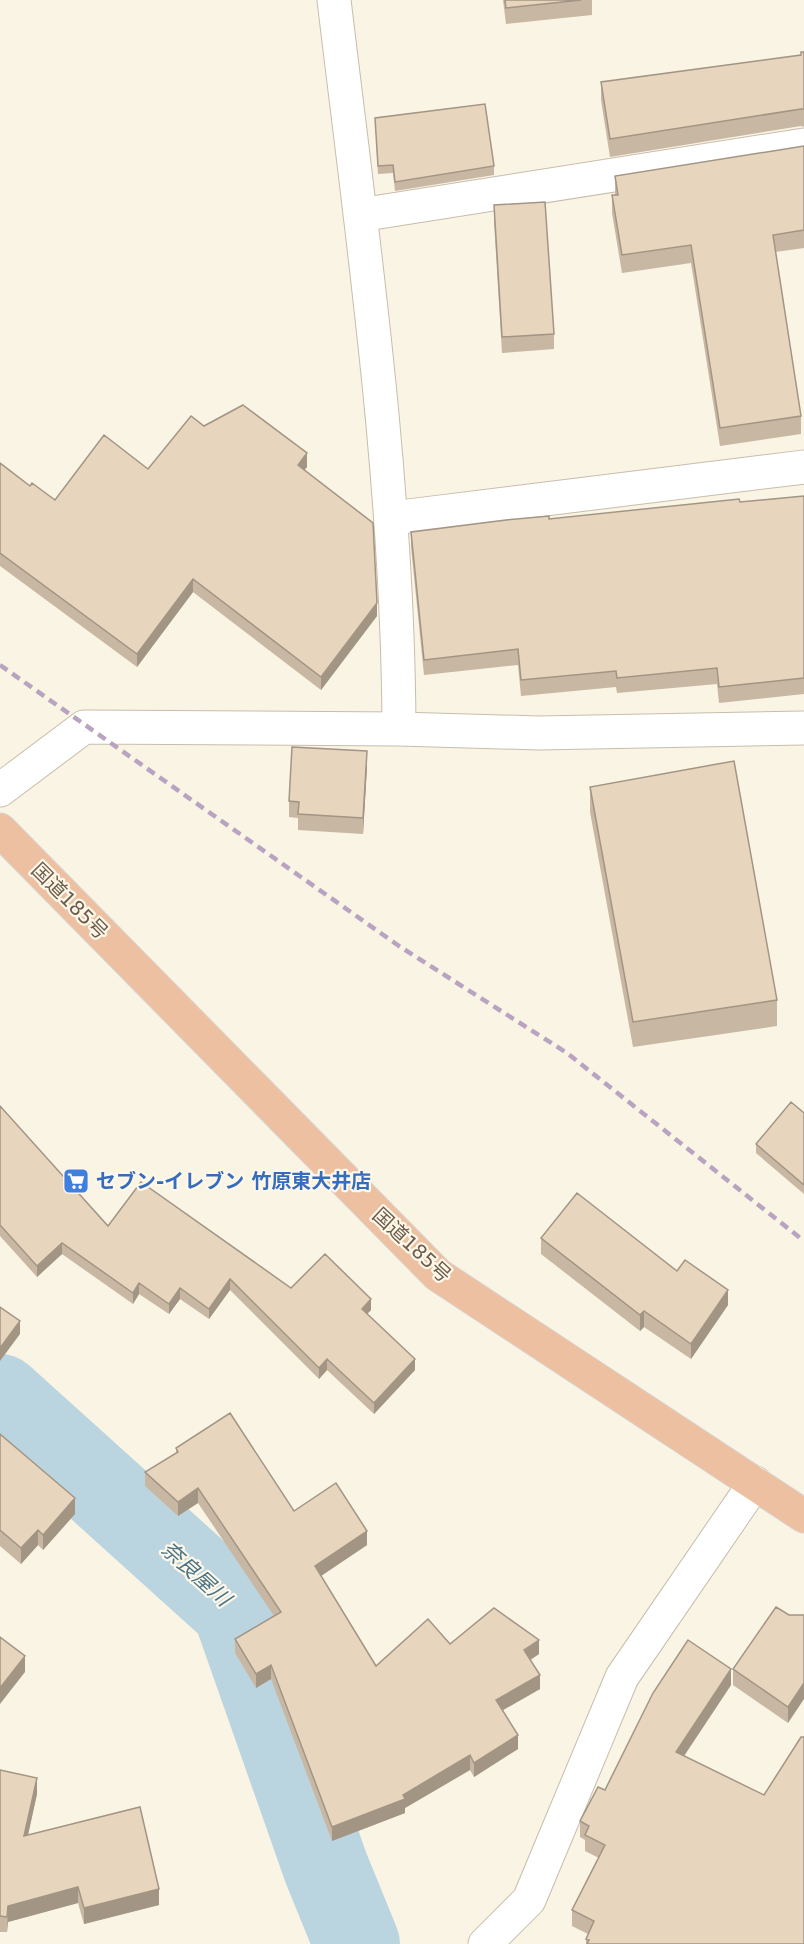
<svg xmlns="http://www.w3.org/2000/svg" width="804" height="1944" font-family="'DejaVu Sans','Noto Sans JP',sans-serif">
<rect width="100%" height="100%" fill="#f9f4e4"/>
<g fill="none" stroke-linecap="round" stroke-linejoin="round">
<path stroke="#bbd5e0" stroke-width="86" d="M0,1397L235,1609L326,1868L357,1944"/>
<defs>
<path id="street" d="M334,0C363,242 398,485 399,729
M360,215L804,145
M392,518L804,467
M0,790L84,727L399,729L539,733L804,728
M485,1944L529,1900L622,1677L755,1483"/>
<path id="highway" d="M0,830L438,1275L804,1516"/>
</defs>
<use href="#street" stroke="#c8bdac" stroke-width="35"/>
<use href="#highway" stroke="#d9d5d1" stroke-width="35"/>
<use href="#street" stroke="#fff" stroke-width="33"/>
<use href="#highway" stroke="#edc0a1" stroke-width="33"/>
<path stroke="#b8a4c1" stroke-width="4.5" stroke-dasharray="9 6" stroke-linecap="butt" d="M0,665L399,946L567,1053L804,1241"/>
</g>
<path fill="#c8b7a3" d="M503,0H592V15L506,24Z
M804,52V127L801,126L610,157L601,100V82L801,55Z
M375,118L494,166V175L395,191L393,173L378,174Z
M804,146V248L775,252L801,416V434L720,446L691,263L622,273L612,213V195H615V176Z
M494,205L554,334V349L502,353L494,221Z
M204,426L307,467L304,470L377,616L321,690L193,592L137,667L0,566V463L30,486L55,500L148,469Z
M804,496V694L719,703L717,684L617,693L616,687L521,696L518,665L424,675L411,547V532Z
M367,767L363,834L298,830V818L289,817V801Z
M590,787L777,1000V1026L633,1047L590,812Z
M0,1106L108,1226L291,1288L371,1310L367,1314L415,1370L374,1414L327,1370L319,1379L230,1290L209,1319L180,1299L169,1314L139,1294L133,1304L62,1254L37,1277L0,1236Z
M804,1113V1194L756,1153V1144Z
M541,1238L677,1271L728,1305L691,1359L644,1327L640,1331L541,1254Z
M0,1434L75,1514L43,1550L38,1545L21,1564L0,1546Z
M176,1448L294,1511L367,1545L321,1576L376,1666L450,1644L539,1654L530,1660L540,1689L503,1710L518,1749L474,1777L470,1770L405,1808V1813L332,1841L271,1679L256,1688L235,1653V1639L274,1616L198,1503L178,1516L145,1486V1472L176,1453Z
M789,1615L788,1723L733,1685V1669Z
M731,1685L684,1756L804,1944H586V1939L588,1934L572,1926V1910L599,1858L585,1851V1840L580,1837V1821L605,1790Z
M0,1770L37,1794L28,1836L159,1905L84,1924L78,1903L8,1922L7,1932H0Z"/>
<path fill="#a29584" d="M307,453V467L298,478V465Z
M193,579V592L137,667V654Z
M377,603V616L321,690V677Z
M367,751V767L363,834V818Z
M62,1243V1254L37,1277V1266Z
M230,1279V1290L209,1319V1309Z
M139,1283V1294L133,1304V1293Z
M180,1288V1299L169,1314V1304Z
M728,1290V1305L691,1359V1344Z
M371,1299V1310L362,1319V1309Z
M644,1311V1327L640,1331V1315Z
M20,1321V1334L0,1361V1348Z
M327,1359V1370L319,1379V1368Z
M415,1359V1370L374,1414V1403Z
M198,1488V1503L178,1516V1502Z
M75,1498V1514L43,1550V1535Z
M38,1530V1545L21,1564V1548Z
M367,1531V1545L315,1580V1566Z
M539,1640V1654L524,1664V1650Z
M25,1656V1672L0,1704V1688Z
M271,1665V1679L256,1688V1674Z
M731,1669V1685L676,1768V1752Z
M540,1675V1689L496,1714V1700Z
M804,1683V1699L788,1723V1707Z
M518,1735V1749L474,1777V1763Z
M470,1755V1770L405,1808V1813L332,1841V1827L403,1795Z
M37,1778V1794L24,1852V1836Z
M78,1887V1903L8,1922L7,1932L8,1906Z
M159,1889V1905L84,1924V1908Z"/>
<path fill="#e8d5bd" stroke="#a29584" stroke-width="1.5" d="M505,0H581L506,8Z
M801,52H804V109H801L610,139L601,82L801,55Z
M485,104L494,166L395,182L393,165L378,166L375,118Z
M804,146V230L773,235L801,416L720,428L691,245L622,255L612,195H618L615,176Z
M545,202L554,334L502,337L494,205Z
M243,405L307,453L298,465L373,523L377,603L321,677L193,579L137,654L0,553V463L30,486L32,483L55,500L104,435L148,469L191,416L204,426Z
M804,496V678L719,687L717,668L617,678L616,671L521,680L518,649L424,660L411,532L506,520L549,516V519L739,499L740,502Z
M292,747L367,751L363,818L298,814L299,802L289,801Z
M734,761L777,1000L633,1022L590,787Z
M791,1102L804,1113V1185L756,1144Z
M0,1106L108,1226L141,1182L291,1288L325,1254L371,1299L362,1309L415,1359L374,1403L327,1359L319,1368L230,1279L209,1309L180,1288L169,1304L139,1283L133,1293L62,1243L37,1266L0,1225Z
M577,1193L677,1271L685,1260L728,1290L691,1344L644,1311L640,1315L541,1238Z
M0,1307L20,1321L0,1348Z
M230,1413L294,1511L336,1483L367,1531L315,1566L376,1666L428,1619L450,1644L494,1608L539,1640L524,1650L540,1675L496,1700L518,1735L474,1763L470,1755L403,1795L405,1799L332,1827L271,1665L256,1674L235,1639L281,1612L198,1488L178,1502L145,1472L178,1452L176,1448Z
M0,1434L75,1498L43,1535L38,1530L21,1548L0,1530Z
M776,1607L789,1615H804V1683L788,1707L733,1669Z
M0,1637L25,1656L0,1688Z
M688,1640L731,1669L676,1752L764,1795L801,1737H804V1944H587L589,1940L586,1939L594,1921L572,1910L605,1845L585,1835L589,1826L580,1821L598,1787L605,1790L653,1693Z
M0,1770L37,1778L24,1836L140,1807L159,1889L84,1908L78,1887L8,1906L7,1917L0,1916Z"/>
<defs>
<symbol id="supermarket-square" viewBox="-11 -11 22 22"><rect x="-9" y="-9" width="18" height="18" rx="4" fill="#3f7fe0" stroke="#fdf8e9"/><path d="M-6-5.5h2.5l.6 2H6L4.5 2H-2.5L-4.4-4H-6ZM-1.5 3.2a1.3 1.3 0 1 0 .1 0ZM3 3.2a1.3 1.3 0 1 0 .1 0Z" fill="#fff"/></symbol>
</defs>
<g fill-rule="evenodd">
<use href="#supermarket-square" x="61" y="1166" width="30" height="30"/>
</g>
<g text-anchor="middle" dominant-baseline="central" stroke-width="4.5" stroke-linejoin="round" paint-order="stroke">
<g font-size="20" fill="#6e5d4d" stroke="#fdf8e9">
<text transform="translate(70 901) rotate(45)">国道185号</text>
<text transform="translate(412 1245) rotate(43)">国道185号</text>
</g>
<g font-size="20" font-weight="bold" fill="#366cbe" stroke="#fdf8e9" text-anchor="start">
<text x="96" y="1181">セブン-イレブン 竹原東大井店</text>
</g>
<g font-size="21" font-style="italic" fill="#4c7486" stroke="#fdf8e9">
<text transform="translate(196 1574) rotate(42)">奈良屋川</text>
</g>
</g>
</svg>
